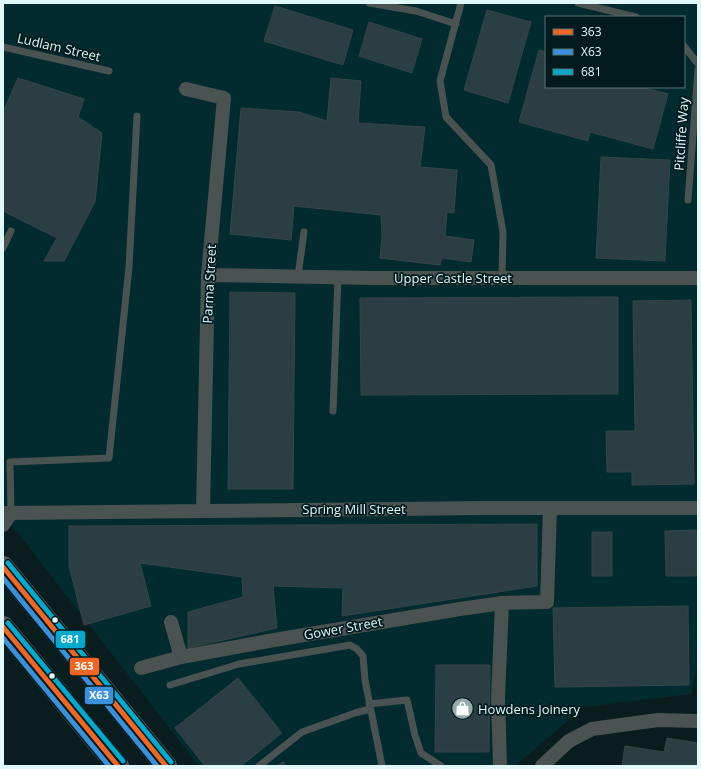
<svg xmlns="http://www.w3.org/2000/svg" width="701" height="769" font-family="'Open Sans',sans-serif">
<rect width="100%" height="100%" fill="#0a1d1e"/>
<path fill="#012b2e" fill-rule="evenodd" d="M3,3H698V662L691,694L584,707L515,766H199L3,514ZM546,17H684V87H546Z"/>
<path fill="#2a3e43" stroke="#364548" d="M275,6L353,30L343,65L264,41Z
M487,10L531,22L508,103L464,90Z
M369,22L422,39L412,73L359,56Z
M539,50L546,52V87H642L668,94L653,149L590,132L588,141L519,122Z
M18,78L84,99L78,117L102,133L95,202L64,261H44L57,238L3,211V112Z
M331,78L361,81L358,123L425,127L420,167L457,170L454,213L447,212L445,236L474,240L471,262L442,258L440,265L380,258L382,235L381,215L294,206L291,240L230,234L241,108L299,112L327,121Z
M601,157L670,160L665,261L596,258Z
M230,292L295,293L293,489H228Z
M618,297V394L361,395L360,298Z
M691,300L694,484L632,485V472H607L606,431H635L633,301Z
M537,524V586L342,616L343,588L273,586L277,628L188,648V612L243,597L242,577L140,563L151,606L84,625L69,566V526Z
M698,530V576H666L665,531Z
M592,532H612V576H592Z
M688,606L689,685L555,687L553,608Z
M436,665H490L489,752H435Z
M238,678L282,733L241,766H205L175,728Z
M667,738L698,743V766H622L625,746L664,752Z
M283,762L286,766H277Z"/>
<g fill="none" stroke-linecap="round" stroke-linejoin="round">
<path stroke="#4a5351" stroke-width="7" d="M369,3L416,11L456,24
M461,3L440,81L446,117L491,165L503,232L502,278
M578,3L636,17
M684,46L698,64
M3,47L109,71
M688,200L698,70
M3,248L11,231
M298,276L304,232
M333,411L338,277
M11,513L10,462L109,458L129,267L137,116
M170,685L239,664L350,645L357,649L363,656L365,680L382,766
M369,704L407,700L415,735L421,753L441,766
M259,766L302,732L355,713L370,709"/>
<path stroke="#4a5351" stroke-width="14" d="M186,89L224,98L208,275L203,510
M208,275L374,278H698
M3,513H11L3,525
M11,513L486,508H698
M171,622L181,657
M141,668L181,657L280,639L460,609L502,603L547,602L550,509
M500,766L498,698L502,603
M542,766L569,741L592,729L658,720L698,721"/>
<path stroke="#515c5a" stroke-width="22" d="M3,567L166,766
M3,627C42,673 78,720 118,766"/>
<defs>
<path id="bus-1" d="M3,567L166,766
M3,627L118,766"/>
<path id="bus-2" d="M3,578L157,766
M3,638L109,766"/>
<path id="bus-3" d="M8,563L171,762
M8,623L123,761"/>
</defs>
<use href="#bus-1" stroke="#001a1d" stroke-width="8"/>
<use href="#bus-2" stroke="#001a1d" stroke-width="8"/>
<use href="#bus-3" stroke="#001a1d" stroke-width="8"/>
<use href="#bus-1" stroke="#f26522" stroke-width="5"/>
<use href="#bus-2" stroke="#3a90db" stroke-width="5"/>
<use href="#bus-3" stroke="#00a9ce" stroke-width="5"/>
</g>
<defs>
<symbol id="shop-disc" viewBox="-11 -11 22 22"><circle r="9.5" fill="#96abac" stroke="#001a1d"/><path d="M-5-2.5h2.3a2.7 3.5 0 0 1 5.4 0H5L5.5 6h-11ZM-1.5-2.5h3a1.5 2.3 0 0 0-3 0Z" fill="#fff"/></symbol>
</defs>
<g fill-rule="evenodd">
<use href="#shop-disc" x="450" y="696" width="25" height="25"/>
</g>
<g fill="#e1f8f9" stroke="#001a1d" stroke-width="1.5">
<circle cx="55" cy="620" r="3.5"/>
<circle cx="52" cy="676" r="3.5"/>
</g>
<g text-anchor="middle" dominant-baseline="central" stroke-width="3.5" stroke-linejoin="round" paint-order="stroke">
<g font-size="13" fill="#e1f8f9" stroke="#001a1d">
<text transform="translate(59 47) rotate(13)">Ludlam Street</text>
<text transform="translate(681 134) rotate(-86)">Pitcliffe Way</text>
<text x="453" y="278">Upper Castle Street</text>
<text transform="translate(209 284) rotate(-87)">Parma Street</text>
<text x="354" y="509">Spring Mill Street</text>
<text transform="translate(343 628) rotate(-10)">Gower Street</text>
</g>
<g font-size="13" fill="#e1f8f9" stroke="#001a1d" text-anchor="start">
<text x="478" y="709">Howdens Joinery</text>
</g>
</g>
<g stroke="#001a1d" stroke-width="1.5">
<rect x="55" y="630" width="31" height="19" rx="4" fill="#00a9ce"/>
<rect x="69" y="657" width="31" height="19" rx="4" fill="#f26522"/>
<rect x="84" y="686" width="30" height="19" rx="4" fill="#3a90db"/>
</g>
<g font-size="11" text-anchor="middle" font-weight="bold" fill="#fff">
<text x="70" y="643">681</text>
<text x="84" y="670">363</text>
<text x="99" y="699">X63</text>
</g>
<rect width="701" height="769" fill="none" stroke="#e1f8f9" stroke-width="8"/>
<rect x="545" y="16" width="140" height="72" fill="#001a1d" stroke="#5a7375"/>
<rect x="553" y="29" width="20" height="6" fill="#f26522" stroke="#5a7375"/>
<text x="581" y="36" font-size="12" fill="#e1f8f9">363</text>
<rect x="553" y="49" width="20" height="6" fill="#3a90db" stroke="#5a7375"/>
<text x="581" y="56" font-size="12" fill="#e1f8f9">X63</text>
<rect x="553" y="69" width="20" height="6" fill="#00a9ce" stroke="#5a7375"/>
<text x="581" y="76" font-size="12" fill="#e1f8f9">681</text>
</svg>
